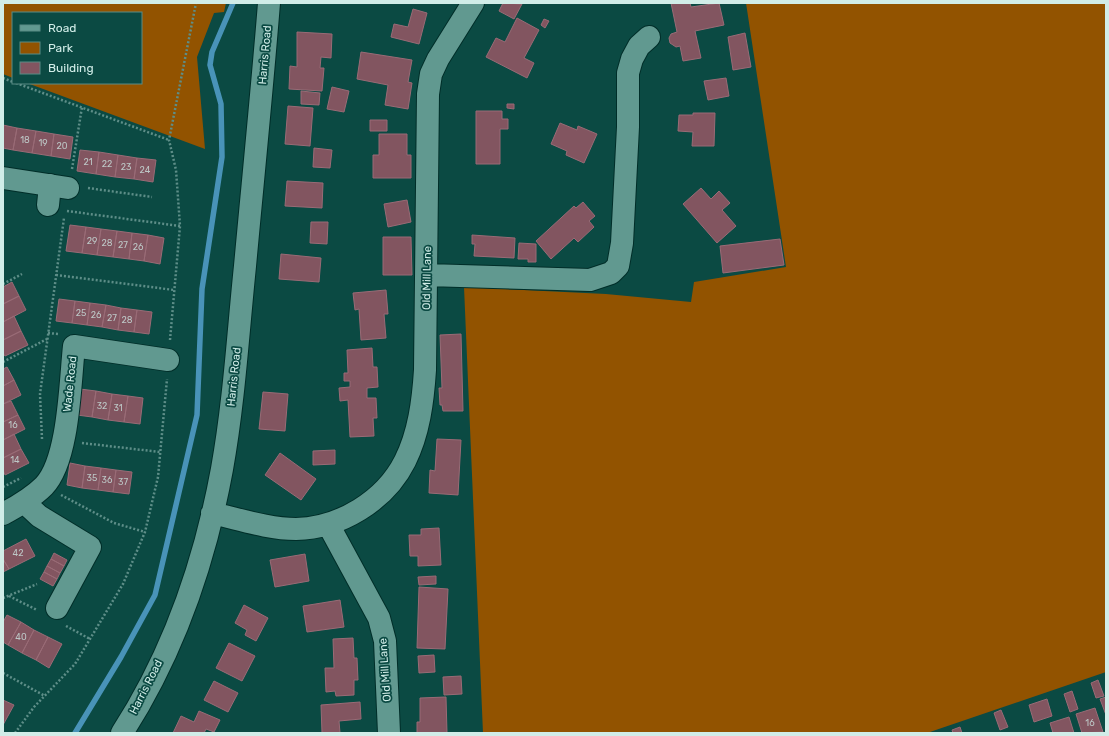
<svg xmlns="http://www.w3.org/2000/svg" width="1109" height="736" font-family="Rubik,sans-serif">
<rect width="100%" height="100%" fill="#0b4a43"/>
<path fill="#925300" d="M3,3H226L224,12L214,13L197,57L205,149L27,83H141V13H13V78L3,74Z
M746,3H1106V672L927,733H483L464,287L606,294L691,302L694,282L786,267Z"/>
<g fill="none" stroke-linecap="round" stroke-linejoin="round">
<path stroke="#4993b8" stroke-width="5.5" d="M75,733L121,657L155,595L197,415L202,289L222,157L221,104L210,65L212,52L233,3"/>
</g>
<path fill="#825560" stroke="#996b76" d="M503,3L522,4L514,19L499,11Z
M671,3H690L691,7L719,3L724,25L695,31L701,58L683,61L680,46L676,47L670,43L669,38L671,34L677,32Z
M413,9L427,13L419,44L391,37L394,24L408,27Z
M517,18L539,30L524,58L534,63L527,78L486,57L496,38L505,42Z
M544,19L549,21L545,28L541,25Z
M297,32L332,34L331,58L321,57L320,68H324L322,91L289,89L290,66L297,67Z
M745,33L751,67L733,70L728,37Z
M361,52L412,60L408,82L412,83L408,109L385,105L388,85L357,79Z
M726,78L729,96L708,100L704,81Z
M332,87L349,91L344,112L327,109Z
M301,91L320,93L319,105L301,104Z
M507,104H514V109L507,108Z
M288,106L313,108L310,146L285,144Z
M476,111H502V119H508V129H500V164H476Z
M693,113H715L714,146H692L693,132L678,131L679,115H693Z
M370,120H387V131H370Z
M560,123L577,130L578,126L597,134L584,163L566,155L567,151L551,144Z
M3,125L17,128L13,150L3,148Z
M17,128L36,131L32,153L13,150Z
M36,131L54,134L51,156L32,153Z
M54,134L73,137L70,159L51,156Z
M379,134H407V155H411V178H373V155H379Z
M314,148L332,150L330,168L313,167Z
M80,150L99,152L96,174L77,171Z
M99,152L118,155L115,177L96,174Z
M118,155L137,158L134,179L115,177Z
M137,158L156,160L153,182L134,179Z
M287,181L323,183L322,208L285,206Z
M701,188L711,199L719,191L730,203L722,210L736,226L717,243L683,204Z
M407,200L411,222L388,227L384,204Z
M583,202L595,216L589,221L594,227L578,242L574,238L551,259L536,241L574,206L576,208Z
M311,222H328L327,244L310,243Z
M70,225L86,227L82,253L66,251Z
M86,227L101,229L97,255L82,253Z
M101,229L117,231L113,257L97,255Z
M117,231L132,233L129,259L113,257Z
M132,233L148,235L144,261L129,259Z
M148,235L164,238L160,264L144,261Z
M472,235L515,238L514,258L474,256L475,244H472Z
M383,237H411L412,275H383Z
M780,239L784,265L723,273L720,246Z
M519,243L536,244V262H528V259H518Z
M281,254L321,258L319,282L279,279Z
M12,282L19,296L3,304V287Z
M386,290L388,314H384L386,338L361,340L359,309L355,310L353,293Z
M19,296L26,310L3,322V304Z
M59,299L75,301L72,323L56,321Z
M75,301L90,303L87,325L72,323Z
M90,303L106,305L102,327L87,325Z
M106,305L121,308L118,330L102,327Z
M121,308L137,310L134,332L118,330Z
M137,310L152,312L149,334L134,332Z
M14,316L21,331L3,340V322Z
M21,331L28,345L5,356L3,353V340Z
M461,334L463,411H443L442,405H440L439,388H442L440,335Z
M372,348L373,367H377L378,387L367,388V398H376L377,418H373L374,436L350,437L348,400L340,401L339,388L350,387V381H344V373H348L347,350Z
M7,367L14,380L3,386V369Z
M14,380L21,395L3,404V386Z
M80,389L96,391L92,417L77,415Z
M96,391L112,394L108,420L92,417Z
M263,392L288,394L285,431L259,429Z
M112,394L128,396L124,422L108,420Z
M128,396L143,398L140,424L124,422Z
M11,401L18,415L3,422V404Z
M18,415L25,429L3,440V422Z
M14,434L21,449L3,458V440Z
M437,439L461,440L458,495L429,493L430,470L435,471Z
M21,449L29,463L5,475L3,470V458Z
M335,450V464L313,465V451Z
M280,453L316,479L301,500L265,475Z
M70,463L85,466L82,488L67,485Z
M85,466L101,468L98,490L82,488Z
M101,468L116,470L113,492L98,490Z
M116,470L132,472L129,494L113,492Z
M439,528L441,565L418,566V556H410L409,535H421V529Z
M26,539L35,556L9,569L3,559V551Z
M54,553L67,560L64,566L51,559Z
M305,554L309,581L275,587L270,560Z
M3,559L9,569L3,572Z
M51,559L64,566L60,573L47,566Z
M47,566L60,573L57,579L44,572Z
M44,572L57,579L53,586L40,579Z
M436,576V584L419,585L418,577Z
M419,587L448,589L445,649L417,648Z
M340,600L344,627L307,632L303,606Z
M244,605L268,618L256,641L245,635L247,630L235,623Z
M7,615L21,622L8,645L3,642V622Z
M21,622L34,630L22,653L8,645Z
M34,630L48,637L36,660L22,653Z
M48,637L62,644L49,668L36,660Z
M353,638L354,658H357L358,680H354V695L336,696L335,691L326,692L325,668H334L333,639Z
M229,643L255,656L242,681L216,668Z
M434,655L435,672L419,673L418,656Z
M461,676L462,694L444,695L443,677Z
M1098,680L1104,696L1096,698L1091,683Z
M214,681L238,693L228,712L204,700Z
M1072,691L1078,709L1070,712L1064,694Z
M446,697L447,733H417V722H420V698Z
M1106,697V715L1100,699Z
M1047,699L1052,716L1034,722L1029,705Z
M3,700L14,705L3,725Z
M360,702L361,719L339,721L340,733H322L321,705Z
M1095,708L1103,732L1082,733L1076,714Z
M1001,710L1008,727L1000,730L994,713Z
M199,711L220,720L214,732L206,729L204,733H173L181,716L194,722Z
M1069,717L1074,733H1053L1050,723Z
M960,727L962,733H953L952,730Z"/>
<g fill="none" stroke-linecap="round" stroke-linejoin="round">
<defs>
<path id="minor" d="M3,178L68,188
M48,205L50,185
M427,275L590,280L611,273L618,266L622,243L628,127V73L632,59L639,46L649,37
M24,502L39,516L90,547L57,608
M212,513C239,519 268,529 296,529C340,528 385,501 405,461C419,433 423,401 425,370L428,94L431,74L438,59L473,3
M3,514C18,506 32,498 44,486C69,460 70,383 74,346L168,360
M328,524L379,618L385,641L389,733
M122,733C173,654 205,561 222,469C234,402 238,334 245,266C253,179 262,91 269,3"/>
</defs>
<use href="#minor" stroke="#002e29" stroke-width="24"/>
<path stroke="#5e8e88" stroke-width="2.5" stroke-dasharray="2 2" stroke-linecap="butt" d="M3,78L13,82
M16,83L169,140
M72,169L82,107
M88,188L152,197
M67,211L180,226
M56,275L174,290
M3,284L22,274
M48,333L58,334
M170,340L180,226L176,170L169,140L196,3
M3,362L47,339
M42,439L40,394L64,218
M82,443L160,452
M3,487L21,478
M61,495L114,523L145,532
M9,596L37,610
M3,598L37,584
M66,626L90,639
M3,673L45,696
M15,733L34,707L75,664L123,584L145,532L158,477L167,379"/>
<use href="#minor" stroke="#619990" stroke-width="22"/>
</g>
<g text-anchor="middle" dominant-baseline="central" stroke-width="3.5" stroke-linejoin="round" paint-order="stroke">
<g font-size="9" fill="#bdc7c6">
<text x="25" y="140">18</text>
<text x="43" y="143">19</text>
<text x="62" y="146">20</text>
<text x="88" y="162">21</text>
<text x="107" y="164">22</text>
<text x="126" y="167">23</text>
<text x="145" y="170">24</text>
<text x="92" y="241">29</text>
<text x="107" y="243">28</text>
<text x="123" y="245">27</text>
<text x="138" y="247">26</text>
<text x="81" y="313">25</text>
<text x="96" y="315">26</text>
<text x="112" y="318">27</text>
<text x="127" y="320">28</text>
<text x="102" y="406">32</text>
<text x="118" y="408">31</text>
<text x="13" y="425">16</text>
<text x="15" y="460">14</text>
<text x="92" y="478">35</text>
<text x="107" y="480">36</text>
<text x="123" y="482">37</text>
<text x="18" y="553">42</text>
<text x="21" y="637">40</text>
<text x="1090" y="723">16</text>
</g>
<g font-size="11" fill="#d1ede8" stroke="#0b4a43">
<text transform="translate(265 55) rotate(-85)">Harris Road</text>
<text transform="translate(427 278) rotate(-89)">Old Mill Lane</text>
<text transform="translate(234 377) rotate(-84)">Harris Road</text>
<text transform="translate(70 384) rotate(-84)">Wade Road</text>
<text transform="translate(385 670) rotate(-94)">Old Mill Lane</text>
<text transform="translate(146 687) rotate(-63)">Harris Road</text>
</g>
</g>
<rect width="1109" height="736" fill="none" stroke="#d1ede8" stroke-width="8"/>
<rect x="12" y="12" width="130" height="72" fill="#0b4a43" stroke="#5a8b85"/>
<rect x="20" y="25" width="20" height="6" fill="#619990" stroke="#5a8b85"/>
<text x="48" y="32" font-size="12" fill="#d1ede8">Road</text>
<rect x="20" y="42" width="20" height="12" fill="#925300" stroke="#5a8b85"/>
<text x="48" y="52" font-size="12" fill="#d1ede8">Park</text>
<rect x="20" y="62" width="20" height="12" fill="#825560" stroke="#5a8b85"/>
<text x="48" y="72" font-size="12" fill="#d1ede8">Building</text>
</svg>
